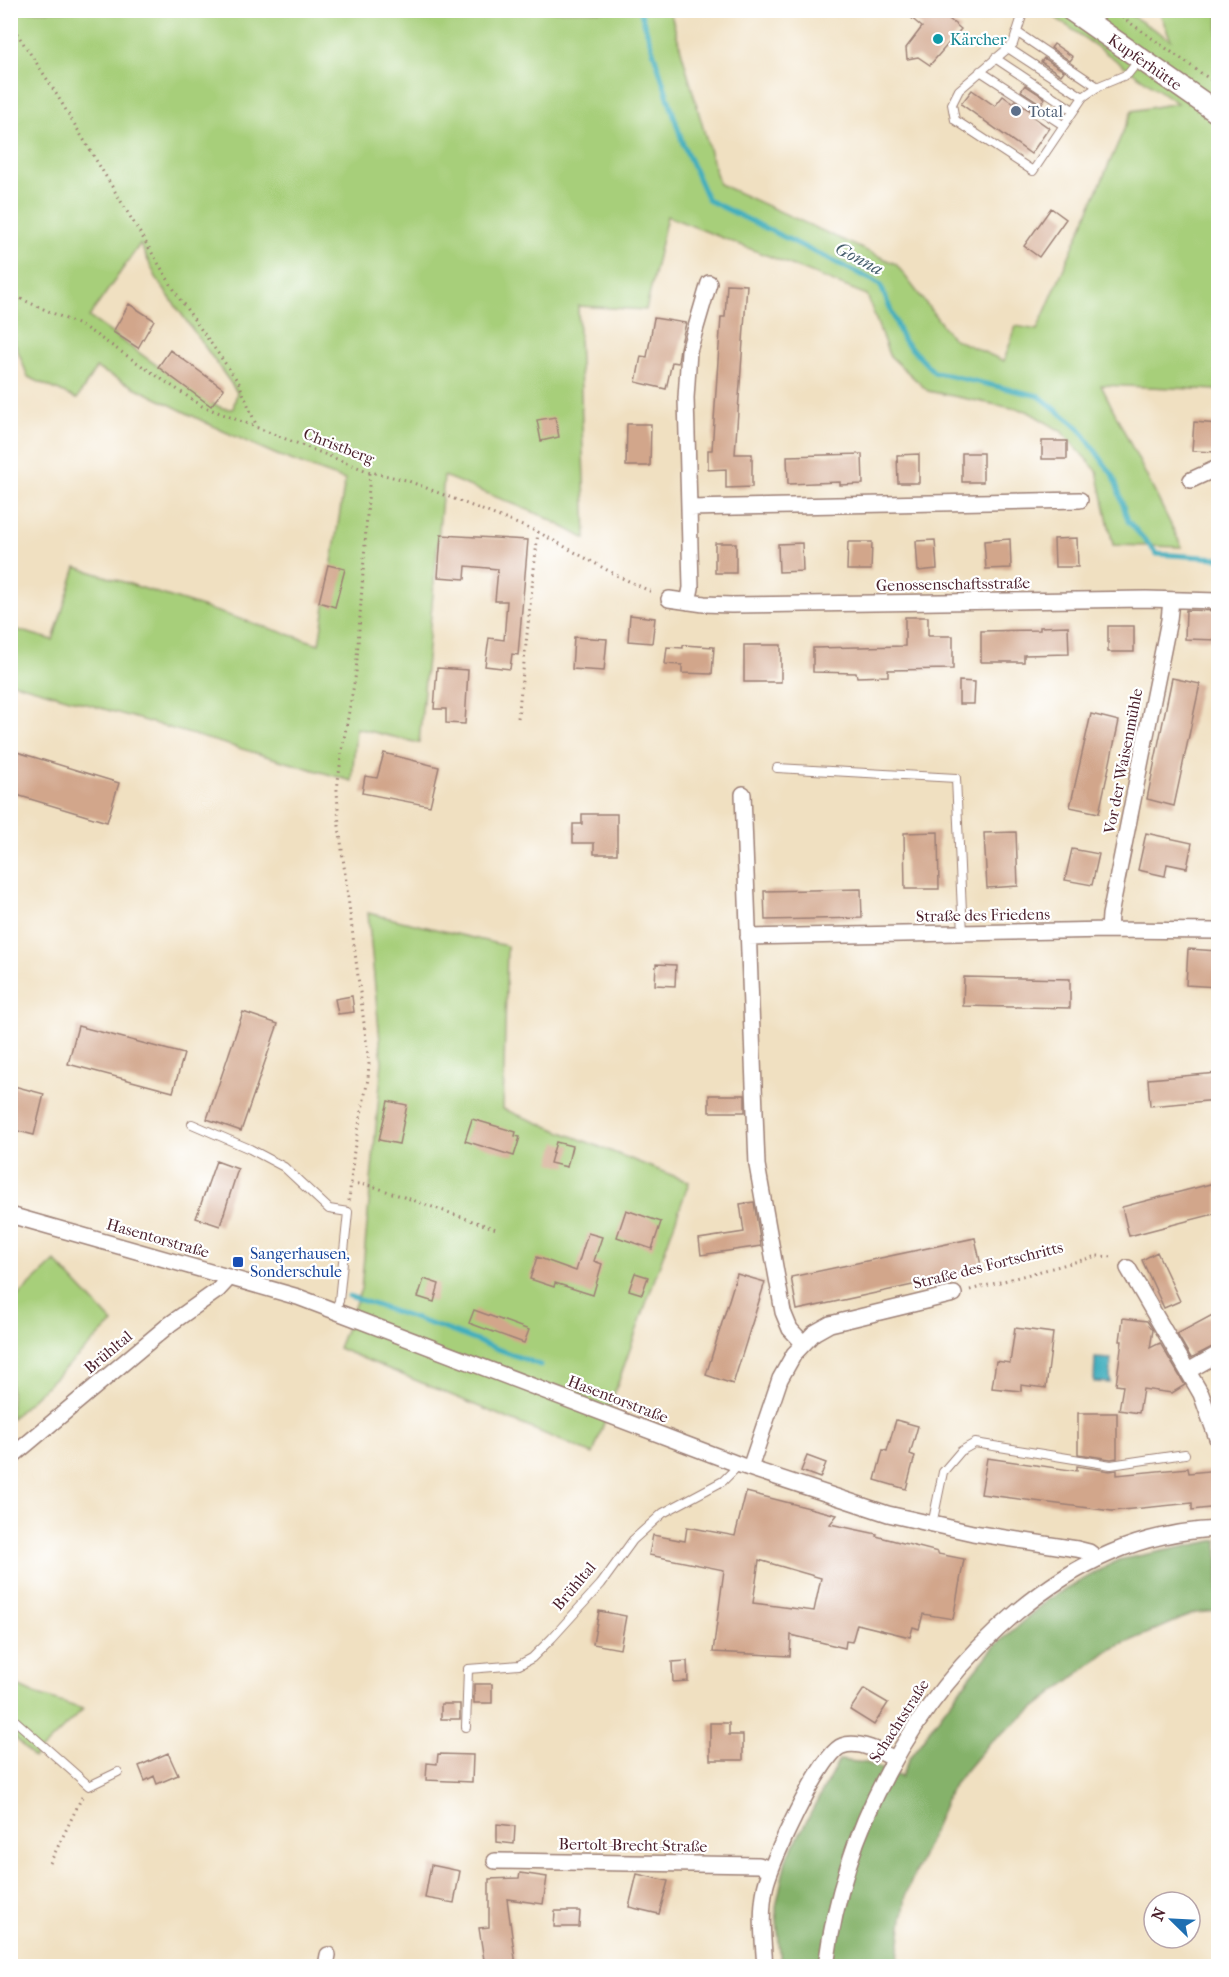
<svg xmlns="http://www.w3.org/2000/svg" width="1229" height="1977" font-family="'IM FELL French Canon',serif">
<rect width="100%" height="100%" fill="#fff"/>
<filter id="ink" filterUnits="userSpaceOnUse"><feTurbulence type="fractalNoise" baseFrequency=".0167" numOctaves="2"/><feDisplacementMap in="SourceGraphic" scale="12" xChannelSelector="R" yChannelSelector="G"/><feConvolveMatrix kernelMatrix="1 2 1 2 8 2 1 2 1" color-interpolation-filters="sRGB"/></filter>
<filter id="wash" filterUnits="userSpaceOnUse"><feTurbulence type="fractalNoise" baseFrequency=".008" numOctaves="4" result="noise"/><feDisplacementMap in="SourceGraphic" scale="24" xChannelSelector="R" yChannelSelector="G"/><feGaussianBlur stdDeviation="1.35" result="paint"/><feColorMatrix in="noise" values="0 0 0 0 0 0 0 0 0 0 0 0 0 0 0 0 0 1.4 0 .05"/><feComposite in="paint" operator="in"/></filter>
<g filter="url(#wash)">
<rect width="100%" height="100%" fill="#f0e0c1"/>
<path fill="#a7cf7a" stroke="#787752" stroke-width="1.5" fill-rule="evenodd" d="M11,11H670L719,184L896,264L952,338L1004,361L1016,326L1037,330L1132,111L1177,103L1046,11H1124L1171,40L1159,11H1218V390L1101,385L1182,547L1113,545L1097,471L1061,431L1027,411L928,391L889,355L867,295L667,216L646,310L578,306L586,539L543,516L444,476L419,743L356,728L352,781L11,682V628L53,640L76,567L319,644L345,480L277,455L221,430L96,368L77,399L28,377L11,333ZM140,244L158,281L237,392L233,409L222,408L207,401L89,317Z
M368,913L507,946L503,1109L689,1182L593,1454L338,1348L361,1289L382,1062Z
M55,1261L113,1323L11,1419V1303Z
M11,1683L35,1694L83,1709L33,1758L11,1733Z"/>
<path fill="#85b26a" stroke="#68684a" stroke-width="1.5" d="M1218,1540V1611L1195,1613L1109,1650L988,1744L951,1788L906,1894L897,1966H781L776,1907L786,1860L839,1760L867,1763L901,1777L910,1757L947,1706L995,1646L1048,1599L1118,1560Z"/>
<path fill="#40aebd" stroke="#456674" stroke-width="1.5" d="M1095,1358L1111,1359L1110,1383L1094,1382Z"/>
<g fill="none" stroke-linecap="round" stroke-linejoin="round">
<path stroke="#40aebd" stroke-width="5" d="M640,10L683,144L708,200L880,284L903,340L934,372L1039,396L1079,428L1114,477L1128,521L1157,554L1218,558
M349,1296L448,1330L540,1365"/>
</g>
<g id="blocks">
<path fill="#d2a68b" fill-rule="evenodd" d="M902,10H932L940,18L943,14L961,29L930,65L918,57L907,59L906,48L922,27Z
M1054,44L1073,57L1070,61L1051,48Z
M1044,58L1064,71L1061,75L1041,62Z
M1025,85L1045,98L1041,104L1021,91Z
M972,90L995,106L1003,96L1013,103L1015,101L1034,113L1032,116L1049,128L1031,154L961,104Z
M1051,208L1066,219L1039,257L1024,246Z
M727,284L747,285L735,454H752V487L726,488V469L708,470V450H712L721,317H725Z
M129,304L154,320L138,348L113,332Z
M654,318L686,323L680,348L678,363L672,362L666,389L636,382L641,356L647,357Z
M170,350L224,389L211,406L158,367Z
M555,417L559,437L541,441L537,420Z
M1194,422L1218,424V452L1192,451Z
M627,424H651L650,466H626Z
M1042,441H1067V459H1042Z
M962,453H983V482H962Z
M862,454L863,484L840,485V482L788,484L787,456Z
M919,454V483H898L897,455Z
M441,535L528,540L518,655L512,654L510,669L485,666L489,638L504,640L507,601H495L498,569L466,566L465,579L438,577Z
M1077,538L1078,567H1055L1054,539Z
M1010,539L1011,568L986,569L984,541Z
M935,540L937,569L918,571L916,541Z
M848,542H872L871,570H847Z
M715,543H736V573H715Z
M802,543L803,571L779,572L778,544Z
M328,565L345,569L335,607L319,602Z
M1186,610L1218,611V640L1185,639Z
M630,615L655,618L652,643L628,641Z
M905,617H928V636H953V669L888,670V676L857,677L856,673L813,672V648L905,646Z
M1068,626L1069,654L1024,655V662H981V631L1040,630V627Z
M1108,626H1134V652H1108Z
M574,637L607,639L604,671L572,669Z
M683,645L714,647L712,674L682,673V665L665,664L667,647L683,648Z
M744,645H781V682H744Z
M437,668L468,670L465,724L446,723V709H434Z
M1172,678L1200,684L1174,806L1147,799Z
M959,681L975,682L974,704H959Z
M1091,714L1119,721L1099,813L1070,807Z
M17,752L119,783L107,822L10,793V761L14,762Z
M384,753L439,767L430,806L362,793L365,776L377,778Z
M582,814H617V854H594V843H573V824H582Z
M938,832L939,889H905L904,833Z
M1016,832L1018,886L987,888L984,833Z
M1146,833L1192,843L1187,868L1167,864L1165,876L1138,870Z
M1072,849L1099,854L1092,885L1065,880Z
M861,889L862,918L765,920L764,891Z
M1188,949L1218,951V987L1186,985Z
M656,964L676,965L675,986L655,985Z
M964,977L1070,979V1008L963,1006Z
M352,996L354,1012L338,1014L335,999Z
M243,1012L278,1024L241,1131L207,1119Z
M78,1026L184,1054L173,1092L68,1064Z
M1218,1073V1100L1150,1106L1148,1079Z
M10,1085L44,1094L34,1135L10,1129Z
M709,1095H745V1112H709Z
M388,1101L407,1105L399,1144L379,1140Z
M472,1119L516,1132L515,1136L520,1137L514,1156L465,1141Z
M556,1142L572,1146L567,1167L550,1163Z
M216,1161L238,1169L220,1226L196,1218Z
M1218,1182V1213L1129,1236L1122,1207Z
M754,1202L761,1246L701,1255L699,1239L744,1232L740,1204Z
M626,1210L661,1222L652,1249L617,1237Z
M588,1233L602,1237L594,1261L602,1264L593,1295L555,1283L554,1287L530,1279L537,1257L576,1271Z
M975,1238L982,1270L797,1310L791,1277Z
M1157,1252L1180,1301L1164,1308L1142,1260Z
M635,1273L648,1277L642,1294L629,1290Z
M737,1274L765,1282L733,1384L706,1375Z
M424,1279L439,1284L434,1302L418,1297Z
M474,1310L529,1330L524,1343L469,1323Z
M1218,1312V1344L1191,1358L1177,1334Z
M1123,1318L1147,1321L1153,1330L1150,1348L1160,1343L1185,1385L1172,1393L1143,1389L1139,1413L1119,1410L1123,1386L1116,1385L1122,1341H1120Z
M1015,1328L1053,1333L1046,1388L1021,1385V1391L992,1388L996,1361L1010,1363Z
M1078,1413H1117V1458L1111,1459L1078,1454Z
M896,1420L918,1426L910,1454L915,1456L906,1489L875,1480L883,1450L887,1451Z
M807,1456L826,1463L820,1478L801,1471Z
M987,1458L1077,1471V1466L1110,1471L1117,1470V1475L1188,1468L1189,1473L1218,1470V1507L1192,1510V1503L1112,1511L981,1494Z
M746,1492L837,1515L830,1524L877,1534L876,1536L938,1552V1554L964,1559L953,1619L923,1614L919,1629L913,1627L910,1637L857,1624L852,1642L846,1641L845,1648L791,1635L790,1656L713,1652L724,1570L649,1555L653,1535L685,1541L687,1527L735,1536ZM759,1560L821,1578L814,1611L753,1603Z
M599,1611L626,1616L620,1649L593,1644Z
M687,1661L688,1681L673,1682L672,1662Z
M474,1684H492V1703H474Z
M864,1689L888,1703L874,1725L850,1710Z
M441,1704H460V1719H441Z
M710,1723H729V1735H743V1760H710Z
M168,1753L178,1775L157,1784L154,1776L145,1781L139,1766Z
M438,1754L473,1755L472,1782L426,1780L427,1763L437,1764Z
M497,1824L515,1826L514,1844L497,1842Z
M431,1865L460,1871L454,1903L425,1898Z
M520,1873L547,1877L543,1904L507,1899L516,1966H485L479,1928L489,1927V1879L519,1878Z
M637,1874L668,1881L659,1914L629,1907Z
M555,1911H580L579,1927H554Z"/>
</g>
</g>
<g filter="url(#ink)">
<use href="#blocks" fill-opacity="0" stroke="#9d8076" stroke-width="1.5"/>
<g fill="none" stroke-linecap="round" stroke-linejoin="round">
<defs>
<path id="service" d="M1024,10L1013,44L959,90L952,104L955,120L1033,171L1083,97L1099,86L1128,74L1139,60
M1018,33L1098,87
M1008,48L1083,97
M995,58L1073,110
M980,71L1063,125
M777,768L956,778L963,934
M192,1124L250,1149L284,1167L329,1209L348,1212L339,1301L335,1310
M932,1525L943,1472L961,1451L975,1443L1111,1465L1185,1454
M10,1716L89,1786L118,1772
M466,1727L468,1669L519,1665L532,1658L552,1638L601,1584L633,1540L663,1513L723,1481L739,1465"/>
<path id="minor" d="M1191,480L1215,469H1218
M689,508L686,398L689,351L709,283
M669,599L704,604L731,605L1146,599L1218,601
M688,602L691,588L689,508L1080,500
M743,794L757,1165L783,1312L790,1329L803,1343
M1109,930L1110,915L1169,620L1171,600
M748,937L1109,930L1218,931
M10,1215L298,1297L740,1465L888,1514L973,1533L1077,1549L1089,1552L1097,1558
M1128,1268L1201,1394L1218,1441
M1188,1371L1218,1354
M10,1458L170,1324L218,1290L230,1277
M750,1468L780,1379L794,1354L814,1333L830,1324L851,1319L954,1294
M495,1861L759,1865L770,1869
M326,1966L328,1955
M765,1966C763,1941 760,1914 765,1889C769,1865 821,1753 842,1746C858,1740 880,1751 894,1759
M826,1966C844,1828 911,1702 1017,1612C1077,1562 1140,1532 1218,1529"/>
<path id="secondary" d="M1071,10L1218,113"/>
</defs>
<use href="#service" stroke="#9d8076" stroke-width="10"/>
<use href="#minor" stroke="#9d8076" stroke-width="18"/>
<use href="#secondary" stroke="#9d8076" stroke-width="24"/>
<path stroke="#9d8076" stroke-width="3" stroke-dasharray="1.5 4.5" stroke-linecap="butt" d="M1112,10L1218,85
M10,23L49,82L181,301L239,383L257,427
M10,294L84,327L202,406L370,472L406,480L538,532L618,576L654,593
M518,718L538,532
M351,1183L372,1186L499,1230
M349,1201L354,1150L368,1079L369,1063L339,826L337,790L342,750L356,673L370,472
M970,1290L1097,1256L1115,1257
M50,1863L82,1797"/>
<use href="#service" stroke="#fff" stroke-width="8"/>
<use href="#minor" stroke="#fff" stroke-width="15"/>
<use href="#secondary" stroke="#fff" stroke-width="21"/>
</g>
</g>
<circle fill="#0f9aa8" stroke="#fff" stroke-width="2" cx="938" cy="39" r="6"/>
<circle fill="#5c6f8a" stroke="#fff" stroke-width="2" cx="1016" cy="111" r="6"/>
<rect fill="#1a4fb4" stroke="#fff" stroke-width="2" x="232" y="1256" width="12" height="12" rx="3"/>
<g text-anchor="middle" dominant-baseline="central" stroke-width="4.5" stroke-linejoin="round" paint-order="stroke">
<g font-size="16" fill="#0d838f" stroke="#fff" text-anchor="start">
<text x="950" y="39">Kärcher</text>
</g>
<g font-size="16" fill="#4a1f2b" stroke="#fff">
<text transform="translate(1145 62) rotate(35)">Kupferhütte</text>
<text transform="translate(339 446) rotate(21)">Christberg</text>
<text transform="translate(953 584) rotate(-1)">Genossenschaftsstraße</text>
<text transform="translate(1123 761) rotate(-79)">Vor der Waisenmühle</text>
<text transform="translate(983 915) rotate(-1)">Straße des Friedens</text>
<text transform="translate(158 1238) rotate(16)">Hasentorstraße</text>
<text transform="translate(988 1265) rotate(-14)">Straße des Fortschritts</text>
<text transform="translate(108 1352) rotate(-40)">Brühltal</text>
<text transform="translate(618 1399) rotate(21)">Hasentorstraße</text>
<text transform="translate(574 1586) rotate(-50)">Brühltal</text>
<text transform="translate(899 1721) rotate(-57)">Schachtstraße</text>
<text transform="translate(633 1845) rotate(1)">Bertolt-Brecht-Straße</text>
</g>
<g font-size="16" fill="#4e5e75" stroke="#fff" text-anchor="start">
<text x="1028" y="111">Total</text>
</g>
<g font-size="16" fill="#164399" stroke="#fff" text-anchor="start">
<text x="250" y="1253">Sangerhausen,<tspan x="250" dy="18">Sonderschule</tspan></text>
</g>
<g font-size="18" font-style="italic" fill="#465f6d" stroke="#fff">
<text transform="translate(859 259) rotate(28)">Gonna</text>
</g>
</g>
<rect width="1229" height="1977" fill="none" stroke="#fff" stroke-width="36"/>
<g transform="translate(1172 1920) rotate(294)"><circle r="28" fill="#ffffff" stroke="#b7a5aa" stroke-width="1.5"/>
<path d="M0-4.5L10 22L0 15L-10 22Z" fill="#1f6fb2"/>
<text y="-9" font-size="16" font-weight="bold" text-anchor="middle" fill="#4a1f2b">N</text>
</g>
</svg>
